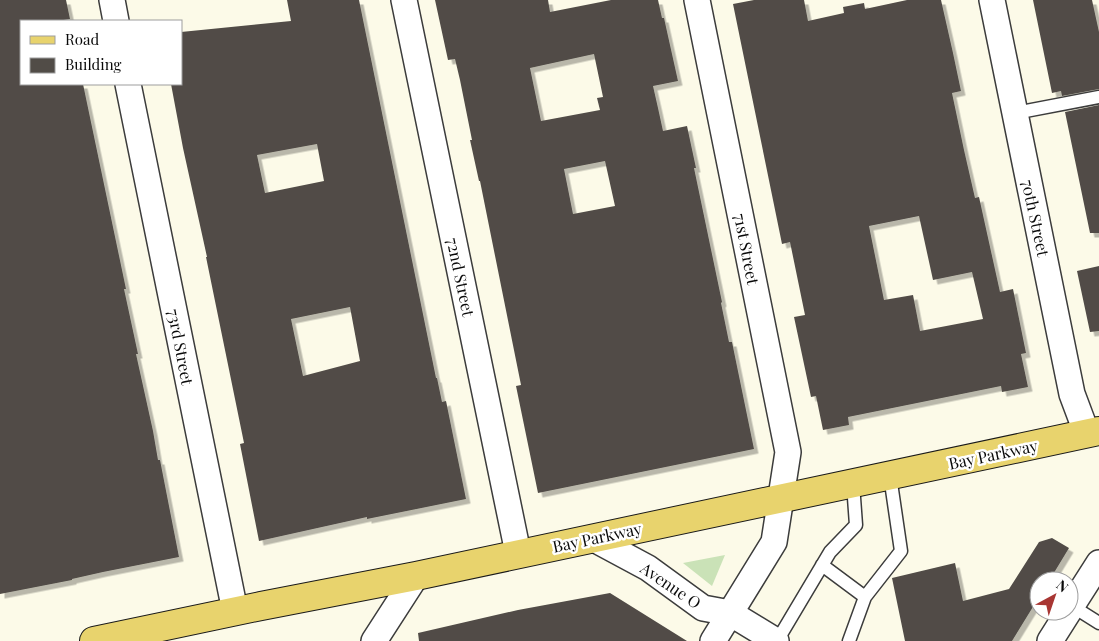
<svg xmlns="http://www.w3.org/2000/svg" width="1099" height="641" font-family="'Playfair Display',serif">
<defs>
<filter id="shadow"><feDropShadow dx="4.5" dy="4.5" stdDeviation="0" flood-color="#0004"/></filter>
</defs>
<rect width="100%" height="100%" fill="#fcfae8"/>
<path fill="#cae2b7" d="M725,555L712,586L683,563Z"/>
<path fill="#514c47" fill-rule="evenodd" filter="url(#shadow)" d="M0,0H66L70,19L57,21H21V84H83L126,289H124L138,354H136L153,431L158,460H160L179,557L103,572L72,579V580L0,594Z
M287,0H359L436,378H437L442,402L446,401L466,499L367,519V517L259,541L240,444L244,443L206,257H207L183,148L171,84H181V32L291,21ZM317,144L324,181L265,193L257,155ZM350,307L360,361L303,376L291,319Z
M435,0H548L550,12L611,0H658L662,18H664L678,81L653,86L658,108L663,131L687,126L696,168H694L722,302L721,303L729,342H732L754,449L538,493L516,386L521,385L480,181H479L470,140H472L460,80L455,59L448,60ZM594,54L603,97L597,98L600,110L541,121L530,68ZM605,161L615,206L573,214L564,169Z
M754,0H804L808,21L844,13L843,7L864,3L865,9L907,0H941L953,53L961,91L952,93L964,150L975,198L979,197L1000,292L1013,289L1026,353L1021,354L1028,387L1002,392L1001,386L848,417L849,425L823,430L816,396L811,397L794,317L805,315L790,242L782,244L733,4ZM919,216L933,280L972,272L983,319L920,331L913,295L884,300L869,226Z
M1033,0H1092L1099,32V89L1062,96L1061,91L1052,93Z
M1099,105V233H1090L1065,112Z
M1099,266V331L1090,332L1077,271Z
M1052,538L1069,548L1049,581H1039V597L1012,641H905L892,578L955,563L963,601L1009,589L1039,542Z
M610,593L687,641H419L418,633L518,610Z"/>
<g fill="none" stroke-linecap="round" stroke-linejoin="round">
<defs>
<path id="service" d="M1015,113L1099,97
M822,565L865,597L849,641
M865,597L901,551L890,476
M1072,606L1099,623
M777,641L830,552L856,525L853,484"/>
<path id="minor" d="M112,0L116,21
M404,0L518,553
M697,0L788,452L774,542L713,641
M992,0L1072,394L1087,434
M128,84L235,611
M594,539L648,568L703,608L730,613L776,641
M1069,610L1099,563
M374,641L416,576
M1050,641L1069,611"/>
<path id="primary" d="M94,641L261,606L416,576L1099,431"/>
</defs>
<use href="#service" stroke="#3c3c3c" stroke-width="15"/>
<use href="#minor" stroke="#3c3c3c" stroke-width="28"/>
<use href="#primary" stroke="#1a1a1a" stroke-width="30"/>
<use href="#service" stroke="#fff" stroke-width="12"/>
<use href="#minor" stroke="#fff" stroke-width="25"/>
<use href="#primary" stroke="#e8d36d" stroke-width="28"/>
</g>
<g text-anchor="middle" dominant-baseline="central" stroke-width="5" stroke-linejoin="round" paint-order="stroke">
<g font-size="16" fill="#090909" stroke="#fff">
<text transform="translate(1036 218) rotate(78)">70th Street</text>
<text transform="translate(747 249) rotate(79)">71st Street</text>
<text transform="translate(461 277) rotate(78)">72nd Street</text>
<text transform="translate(181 347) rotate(79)">73rd Street</text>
<text transform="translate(993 454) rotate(-12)">Bay Parkway</text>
<text transform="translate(597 537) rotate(-12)">Bay Parkway</text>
<text transform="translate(671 585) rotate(34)">Avenue O</text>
</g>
</g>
<rect x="20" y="20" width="162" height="65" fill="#ffffff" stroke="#9d9d9d"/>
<rect x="30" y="36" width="25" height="8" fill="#e8d36d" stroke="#9d9d9d"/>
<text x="65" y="45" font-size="15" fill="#090909">Road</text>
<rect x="30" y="58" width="25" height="15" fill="#514c47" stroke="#9d9d9d"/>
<text x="65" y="70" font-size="15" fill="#090909">Building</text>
<g transform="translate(1054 596) rotate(40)"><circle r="24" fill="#ffffff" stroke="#9d9d9d"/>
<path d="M0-4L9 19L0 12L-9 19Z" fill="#a83633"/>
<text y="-8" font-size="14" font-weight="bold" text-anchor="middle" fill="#090909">N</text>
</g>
</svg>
